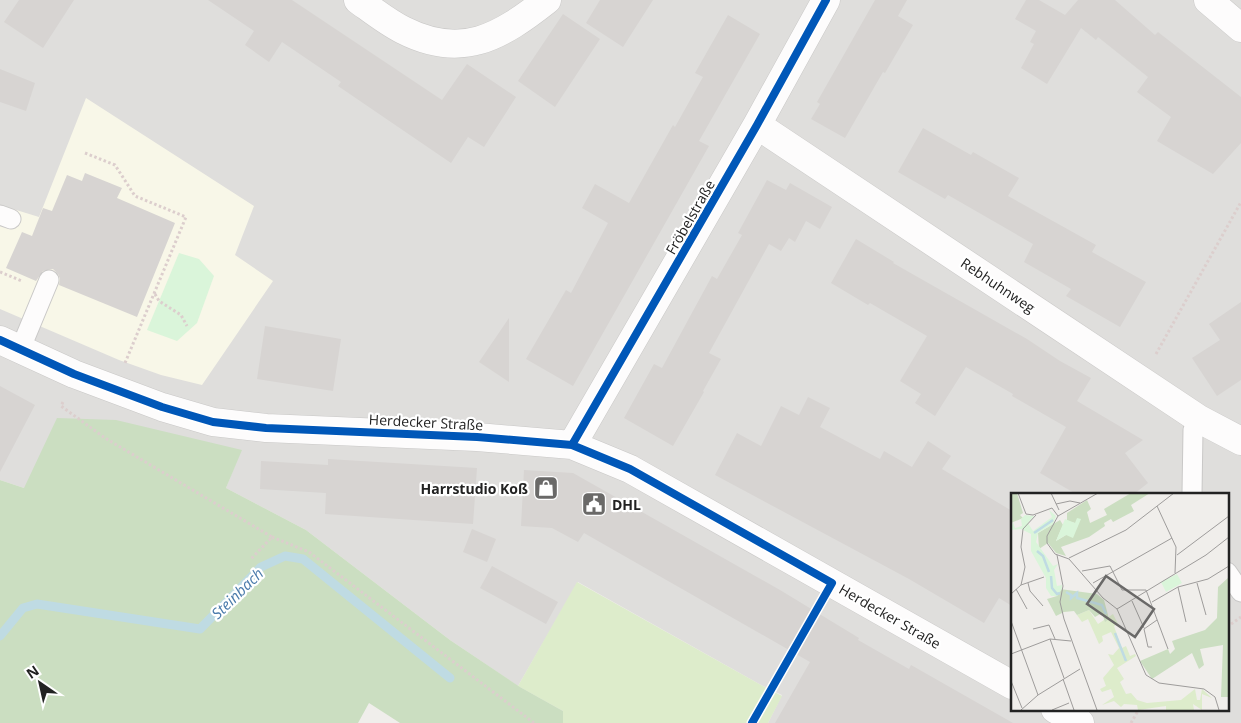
<svg xmlns="http://www.w3.org/2000/svg" width="1241" height="723" font-family="'Open Sans',sans-serif">
<rect width="100%" height="100%" fill="#f0eeeb"/>
<path fill="#dfdedc" fill-rule="evenodd" d="M0,0H1241V723H768L782,695L761,685L578,582L518,686L450,640L306,530L226,488L241,450L24,488L0,480ZM1012,494H1227V709H1012Z"/>
<path fill="#f8f7e8" d="M86,98L254,206L235,255L273,281L202,385L161,375L119,360L0,309V205L39,217Z"/>
<path fill="#ddeccb" d="M577,582L761,685L782,696L768,723H563V711L518,686Z"/>
<path fill="#cbdec1" d="M57,418L116,420L242,450L226,488L306,530L450,640L520,687L563,711V723H400L369,703L358,723H0V480L24,488Z"/>
<path fill="#daf5da" d="M179,253L199,259L214,276L197,323L177,341L147,330Z"/>
<g fill="none" stroke-linecap="round" stroke-linejoin="round">
<path stroke="#bfdbe3" stroke-width="9" d="M0,636L23,608L37,604L200,629L261,567L285,556L303,559L450,678"/>
</g>
<path fill="#d7d4d2" d="M19,0H74L43,48L4,22Z
M208,0H292L442,100L467,64L516,97L484,147L468,137L451,163L338,86L341,82L282,42L269,62L245,45L254,31Z
M600,0H653L623,47L586,23Z
M875,0H907L898,16L913,25L885,73L883,72L845,138L811,119L820,104L817,102Z
M1026,0H1039L1065,15L1078,0H1115L1155,35L1158,32L1241,97V143L1213,174L1157,141L1171,117L1137,92L1148,77L1098,37L1096,40L1081,28L1047,84L1021,68L1034,44L1030,42L1036,31L1015,19Z
M563,14L600,39L555,107L518,81Z
M728,15L760,34L699,141L709,146L573,386L526,359L566,290L571,293L608,223L582,208L595,184L629,203L673,125L675,127L703,77L695,73Z
M0,69L35,83L26,111L0,102Z
M923,128L971,155L973,152L1019,178L1008,196L1096,245L1092,252L1146,282L1120,327L1066,296L1071,289L1024,262L1033,244L948,195L945,199L898,172Z
M85,173L122,188L117,198L175,223L137,317L59,285L60,279L58,274L53,269L43,271L36,281L6,268L22,232L32,236L43,208L52,211L67,175L82,181Z
M767,180L786,190L790,183L832,207L820,229L806,221L795,242L789,238L781,251L769,244L709,353L721,359L703,391L704,392L673,446L624,418L654,364L662,368L712,276L717,279L742,235L738,233Z
M856,239L894,262L893,263L1027,339L1060,361L1091,378L1077,401L1143,440L1125,453L1148,483L1134,494H1076L1040,473L1066,427L1012,396L1013,394L966,367L935,416L915,403L921,394L900,381L927,336L870,303L868,305L831,283Z
M1241,302V380L1217,396L1192,358L1220,340L1209,324Z
M509,318V382L479,362Z
M265,326L341,339L333,391L257,379Z
M0,386L35,405L0,472Z
M808,397L830,408L820,427L880,459L884,451L912,467L928,441L951,456L942,469L1012,511V606L999,598L984,623L909,579L715,475L737,433L761,446L781,406L799,415Z
M328,459L477,468L473,524L325,514L326,493L260,489L261,461L328,465Z
M524,470L573,473L780,590L859,638L858,640L909,669L911,665L1013,723H775L810,662L584,533L578,542L552,528L521,526Z
M472,529L496,539L487,562L463,552Z
M492,566L558,602L546,624L480,588Z"/>
<g fill="none" stroke-linecap="round" stroke-linejoin="round">
<defs>
<path id="lane" d="M0,215L11,219
M20,350L49,280
M1192,494L1193,430L1199,419
M1227,572L1241,592"/>
<path id="street" d="M358,0C372,10 387,22 403,30C462,60 500,37 547,0
M1208,0L1241,28
M757,125L1199,419L1241,441
M0,340L74,374L162,407L213,422L266,428L477,437L572,445L630,469L1012,685
M572,445L757,125L826,0
M1055,709L1080,723"/>
</defs>
<use href="#lane" stroke="#c9c8c7" stroke-width="21"/>
<use href="#street" stroke="#c9c8c7" stroke-width="29"/>
<path stroke="#dccecd" stroke-width="3" stroke-dasharray="2.5 2.5" stroke-linecap="butt" d="M85,153L115,165L135,196L186,217L125,363
M0,272L22,281
M155,294L159,301L181,315L187,326
M1156,354L1241,202
M63,402L61,406L105,438L272,537L250,560
M272,537L309,552L534,723
M1227,627L1241,617
M752,723L817,610
M1131,723L1139,709"/>
<use href="#lane" stroke="#fdfcfc" stroke-width="19"/>
<use href="#street" stroke="#fdfcfc" stroke-width="28"/>
<defs>
<path id="cycleway" d="M0,340L74,374L162,407L213,422L266,428L477,437L572,445L630,469L832,583L752,723
M572,445L757,125L826,0"/>
</defs>
<use href="#cycleway" stroke="#fff" stroke-width="11"/>
<use href="#cycleway" stroke="#0057b8" stroke-width="8"/>
</g>
<defs>
<symbol id="shop-square" viewBox="-11 -11 22 22"><rect x="-9" y="-9" width="18" height="18" rx="4" fill="#6a6968" stroke="#fff"/><path d="M-5-2.5h2.3a2.7 3.5 0 0 1 5.4 0H5L5.5 6h-11ZM-1.5-2.5h3a1.5 2.3 0 0 0-3 0Z" fill="#fff"/></symbol>
<symbol id="civic-square" viewBox="-11 -11 22 22"><rect x="-9" y="-9" width="18" height="18" rx="4" fill="#6a6968" stroke="#fff"/><path d="M-.6-6.5H3V-4.5H.6V-3L4-1V1h2V6H-6V1h2V-1L-.6-3ZM-1.2 2.5V6h2.4V2.5Z" fill="#fff"/></symbol>
</defs>
<g fill-rule="evenodd">
<use href="#shop-square" x="532" y="474" width="28" height="28"/>
<use href="#civic-square" x="580" y="490" width="28" height="28"/>
</g>
<g text-anchor="middle" dominant-baseline="central" stroke-width="4.5" stroke-linejoin="round" paint-order="stroke">
<g font-size="14" fill="#222" stroke="#fff">
<text transform="translate(690 217) rotate(-60)">Fröbelstraße</text>
<text transform="translate(998 285) rotate(34)">Rebhuhnweg</text>
<text transform="translate(426 422) rotate(3)">Herdecker Straße</text>
<text transform="translate(890 616) rotate(30)">Herdecker Straße</text>
</g>
<g font-size="14" font-weight="bold" fill="#222" stroke="#fff" text-anchor="end">
<text x="528" y="488">Harrstudio Koß</text>
<text x="612" y="504" text-anchor="start">DHL</text>
</g>
<g font-size="15" font-style="italic" fill="#4a7aab" stroke="#fff">
<text transform="translate(237 593) rotate(-44)">Steinbach</text>
</g>
</g>
<g transform="translate(1011 493)">
<rect width="218" height="218" fill="#f0eeeb"/>
<path d="M78,117L87,131L102,121L107,131L103,133L109,151L111,155L115,153L119,163L124,161L125,163L106,175L113,186L109,189L115,201L120,200L126,207L136,210L170,207L184,196L186,207H189L191,196L201,205L191,201V217L182,211L183,217H155V213L127,217L126,212L113,211L110,214L103,208L91,212L103,204L100,196L91,199L89,196L95,193L92,185L103,172L97,161L102,162L108,155L100,139L91,143L92,148L88,151L77,126L71,129L66,122Z" fill="#ddeccb"/>
<path d="M0,0H6L12,20L9,22L12,25L0,30ZM120,0H139L120,12L123,18L102,29L100,26L93,30L94,33L78,44L50,54L55,63L45,60L37,50L28,56L27,40L49,27L52,32L45,48L55,42L64,30L56,28V20L76,7L80,16L76,19L79,30L96,22L93,16ZM217,85V204H210L212,152L189,156L193,172L188,176L181,160L141,186L129,168L157,156L159,161L164,156L161,148L194,137L206,125L207,94ZM49,96L86,101L93,107L98,126L94,129L91,120L84,124L78,117L66,122L63,118L53,119L45,123L36,106L46,103Z" fill="#cbdec1"/>
<path d="M38,17L45,23L42,31L27,40L25,49L42,73L47,71L43,77L46,93L51,92V96L46,103H40L35,95V85L20,58V41L10,36L0,37L2,29L4,35L11,33L10,26L14,22L23,23L17,30L22,38L41,24ZM66,25L70,26L62,45L55,42L45,48L54,26L64,30ZM166,81L171,90L155,99L150,89Z" fill="#daf5da"/>
<path fill="none" stroke="#bfdbe3" stroke-width="2.5" d="M23,40L42,27M26,58L32,63L38,79M40,83L41,95L46,101L49,100M55,99L60,102V105L66,100V105L91,112L95,121M104,140L115,168"/>
<path fill="none" stroke="#9e9c9b" stroke-width="1" d="M7,0L15,21L22,22L41,15L47,23M40,0L48,17M45,11L59,8L69,10M146,13L165,54L164,80M47,23L36,43V50L44,61L58,66L92,105L106,116L135,182L148,190L193,196L204,204L208,217M47,23L87,0M46,62L52,93L49,109L53,126L86,217M166,62L218,23M58,65L115,37L163,0M71,78L99,73L111,97H135L157,156M17,90L19,98L32,113M82,90L161,45M186,90L195,122M10,92L14,74L10,54L12,36L25,22M167,94L175,129M5,96L16,116M0,101L10,92L33,84M121,108L133,135M141,109L167,94L197,86L218,73M106,116L195,62L218,44M0,128L27,202M22,136L38,132L44,146M39,146L53,185M141,154H137L133,136L146,127M0,161L39,146L60,148M52,186L63,217M0,188L11,215M10,217L27,202L69,176M41,217L58,210"/>
<path fill="#6a6968" fill-opacity="0.15" stroke="#6a6968" stroke-width="2.5" d="M95,83L143,116L124,144L76,111Z"/>
<rect width="218" height="218" fill="none" stroke="#222" stroke-width="2.5"/>
</g>
<g transform="translate(40 683) rotate(326)" stroke="#ffffff" stroke-width="4" paint-order="stroke">
<path d="M0-4L9 19L0 12L-9 19Z" fill="#222222"/>
<text y="-8" font-size="14" font-weight="bold" text-anchor="middle" fill="#222222">N</text>
</g>
</svg>
